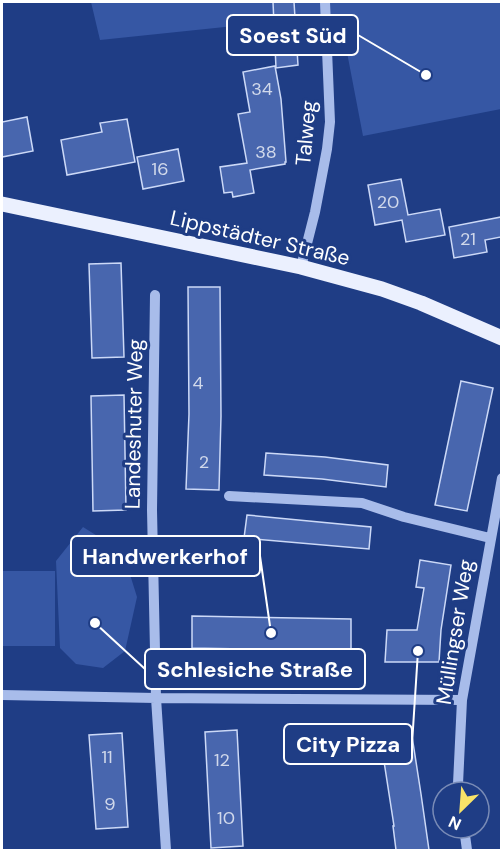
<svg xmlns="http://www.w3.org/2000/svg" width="503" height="852" font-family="'DM Sans',sans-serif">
<rect width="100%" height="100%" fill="#1f3d85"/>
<path fill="#3657a4" d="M91,2H501V109L363,136L341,21L274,22L100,40Z
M83,527L123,552L137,597L125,651L103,668L76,664L60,648L56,561Z
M2,571H55V646H2Z"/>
<path fill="#4866ae" stroke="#ccd9f7" stroke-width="1.5" d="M273,2H294L298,65L276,68Z
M275,66L281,99L286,162H285V164L250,170L254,193L233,197L232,192L224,193L220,167L247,163L238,114L250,112L243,72Z
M27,117L33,151L2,157V122Z
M127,119L135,162L67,175L61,140L102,132L100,123Z
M178,149L184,181L143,189L137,157Z
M401,179L408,215L440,209L445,235L406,242L402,220L375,225L368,185Z
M501,217V237L485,240L487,252L454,258L449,227Z
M121,263L124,357L92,358L89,264Z
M188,287H220L221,416L219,490L186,489L189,414Z
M461,381L493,388L467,511L435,505Z
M124,395L126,510L93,511L91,396Z
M266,453L325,457L388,465L386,487L322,479L264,475Z
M247,515L371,527L369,549L244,538Z
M420,560L451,565L441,630L439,662H385L387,630H417L424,588L416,587Z
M192,616L351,619V651L192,648Z
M237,730L243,846L211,848L205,732Z
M122,733L128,827L96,829L89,735Z
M412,736L421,794L429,850H396L393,826H394L381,742Z"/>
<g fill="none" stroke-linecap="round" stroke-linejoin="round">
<path stroke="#a8bcea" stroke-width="10" d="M301,267L315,212L327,149L330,122L325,2
M155,295L152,510L156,698L166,850
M229,496L362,503L404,517L490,538
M2,695L156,698L462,700
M459,792L458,784L462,700L502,478
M464,828L467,850"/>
<path stroke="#ebf0fe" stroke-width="15" d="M2,204L301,267L382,289L421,303L502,338"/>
</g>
<g text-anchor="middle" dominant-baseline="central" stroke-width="6" stroke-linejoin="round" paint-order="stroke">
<g font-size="18" fill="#d1d9eb">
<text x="262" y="89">34</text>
<text x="266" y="152">38</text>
<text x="160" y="169">16</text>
<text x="388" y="202">20</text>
<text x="468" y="239">21</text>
<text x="198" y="383">4</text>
<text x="204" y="462">2</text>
<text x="107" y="757">11</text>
<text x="222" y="760">12</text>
<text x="110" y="804">9</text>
<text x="226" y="818">10</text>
</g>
<g font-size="21" fill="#fff" stroke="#1f3d85">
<text transform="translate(306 133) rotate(-85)">Talweg</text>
<text transform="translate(260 238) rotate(13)">Lippstädter Straße</text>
<text transform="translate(134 424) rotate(-89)">Landeshuter Weg</text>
<text transform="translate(455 632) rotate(-81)">Müllingser Weg</text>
</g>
</g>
<path fill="none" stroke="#fff" stroke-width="2" d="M426 75L358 35M271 633L260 556M95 623L145 669M418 651L412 744"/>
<g fill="#fff" stroke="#1f3d85" stroke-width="2">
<circle cx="426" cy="75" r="6"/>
<circle cx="271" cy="633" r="6"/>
<circle cx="95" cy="623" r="6"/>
<circle cx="418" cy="651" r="6"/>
</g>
<g fill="#1f3d85" stroke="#fff" stroke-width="2">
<rect x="227" y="15" width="131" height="40" rx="6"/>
<rect x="71" y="536" width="189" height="40" rx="6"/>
<rect x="145" y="649" width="220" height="40" rx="6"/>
<rect x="284" y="724" width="128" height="40" rx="6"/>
</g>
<g font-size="22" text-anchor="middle" font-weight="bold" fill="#fff">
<text x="293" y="43">Soest Süd</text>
<text x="165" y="564">Handwerkerhof</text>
<text x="255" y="677">Schlesiche Straße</text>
<text x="348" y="752">City Pizza</text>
</g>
<rect width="503" height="852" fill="none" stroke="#ffffff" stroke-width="6"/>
<g transform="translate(461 810) rotate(205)"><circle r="28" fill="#1f3d85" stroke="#798bb6" stroke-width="1.5"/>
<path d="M0-4.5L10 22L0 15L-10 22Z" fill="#f8e368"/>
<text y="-9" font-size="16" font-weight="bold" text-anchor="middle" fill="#ffffff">N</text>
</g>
</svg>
